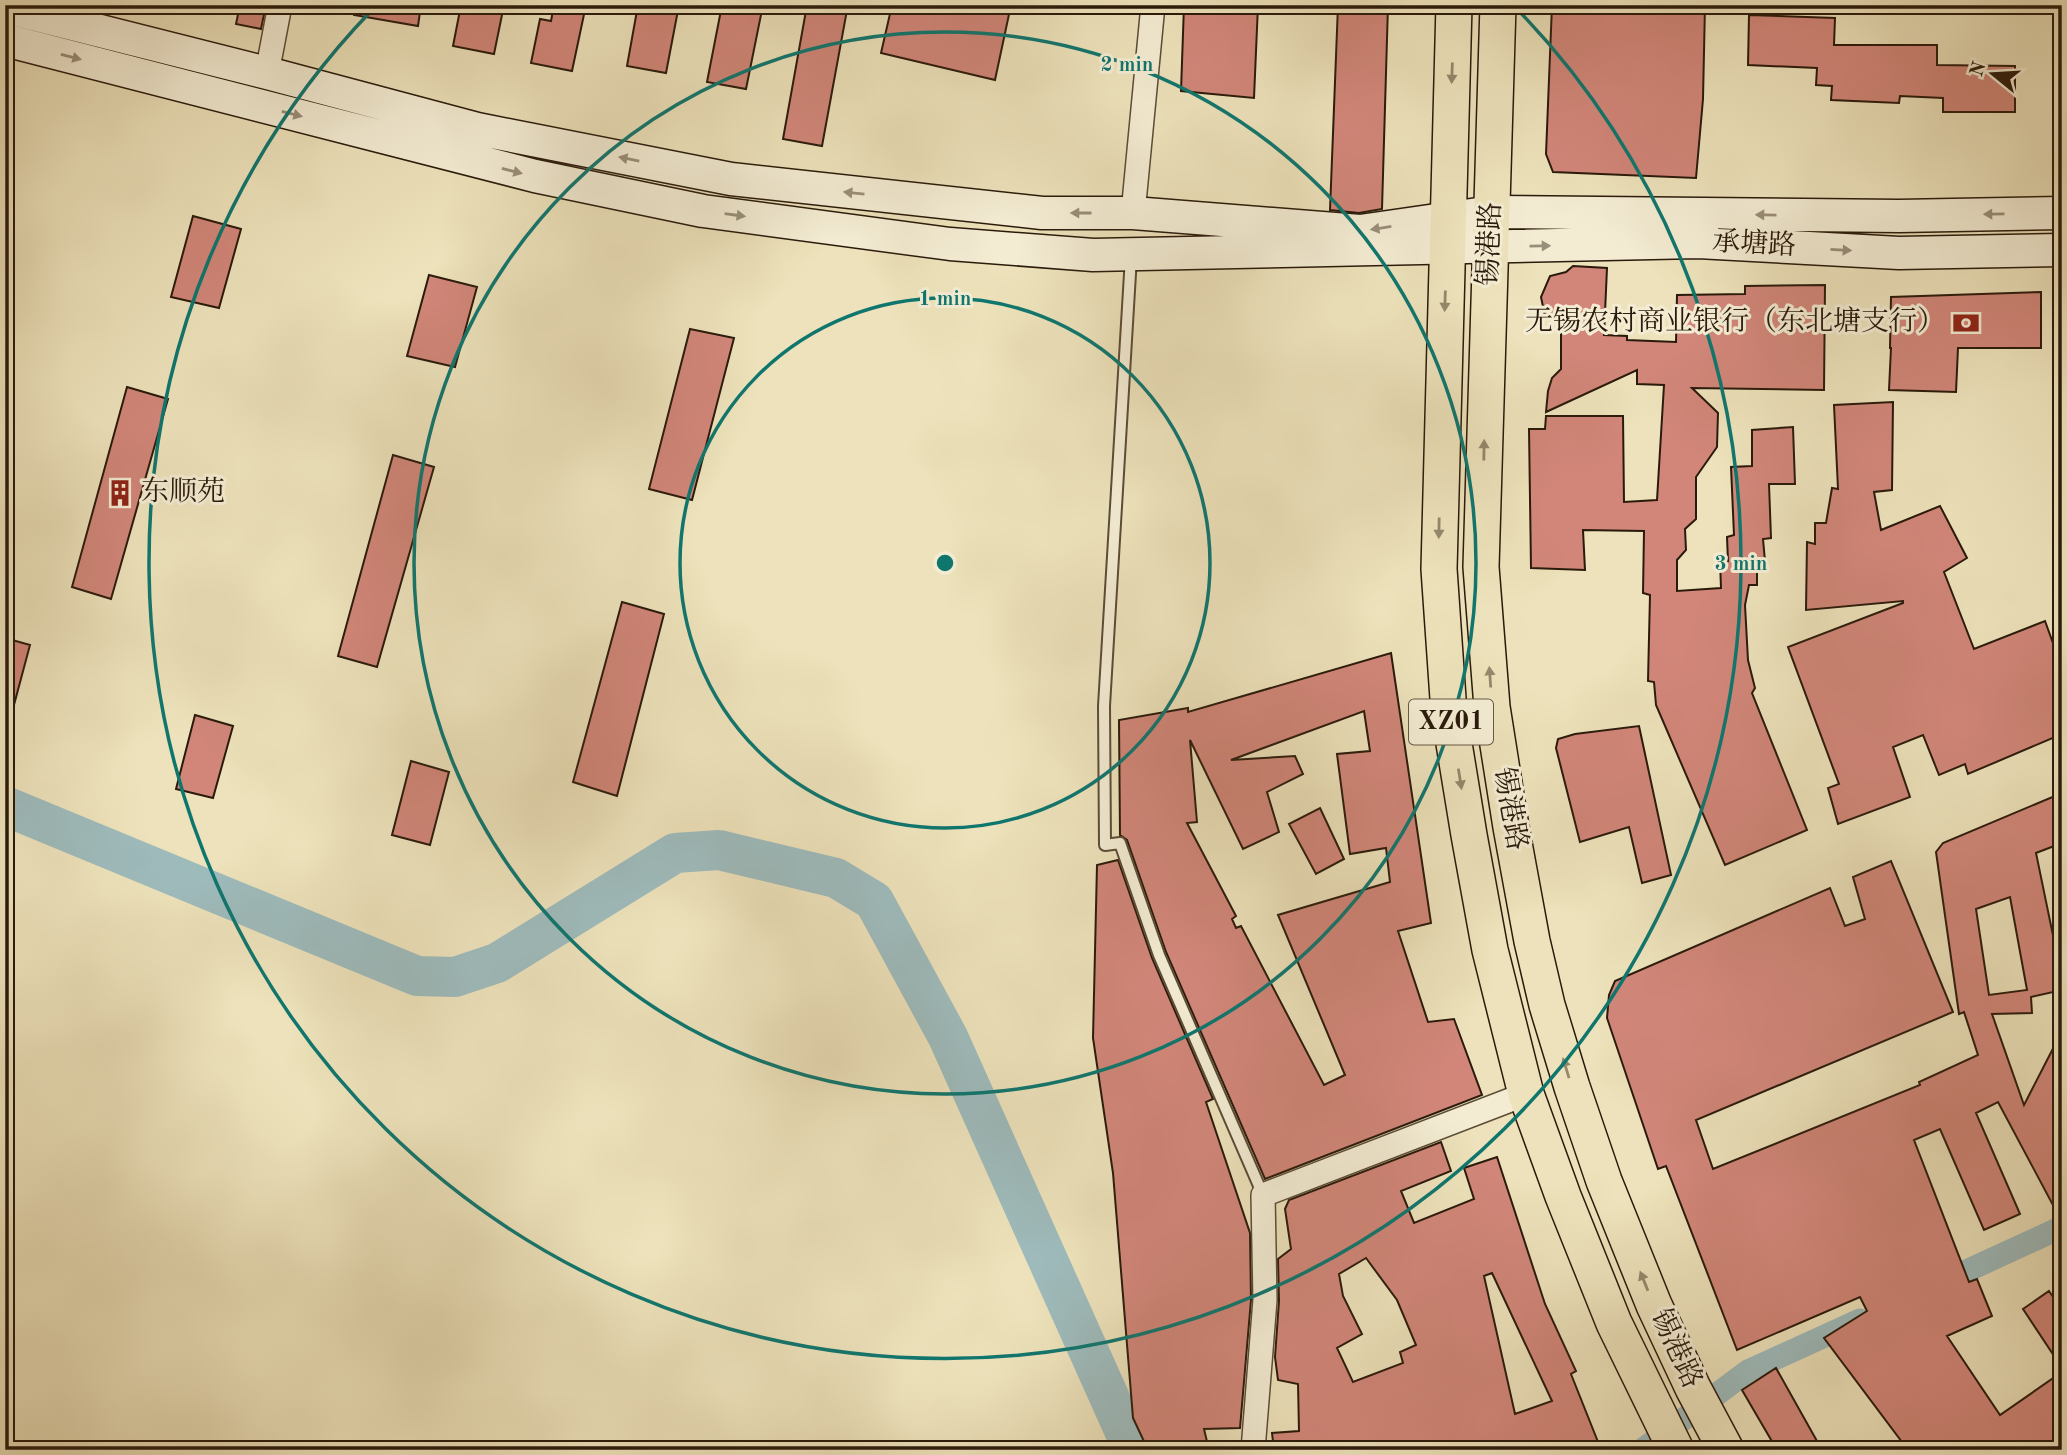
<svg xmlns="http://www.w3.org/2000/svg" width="2067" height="1455" font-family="'Old Standard TT','Noto Serif SC',serif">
<rect width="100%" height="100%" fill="#ede2bb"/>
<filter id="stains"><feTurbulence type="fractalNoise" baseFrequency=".00286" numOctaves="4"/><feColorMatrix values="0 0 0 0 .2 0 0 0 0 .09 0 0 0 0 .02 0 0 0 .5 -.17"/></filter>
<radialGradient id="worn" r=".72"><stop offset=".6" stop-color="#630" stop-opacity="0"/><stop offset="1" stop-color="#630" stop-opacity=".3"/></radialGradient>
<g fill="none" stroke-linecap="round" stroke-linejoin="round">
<path stroke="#9ebbbc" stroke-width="23" d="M1936,1285L2062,1227
M1642,1450L1748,1371L1860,1320"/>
<path stroke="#9ebbbc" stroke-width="40" d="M5,806L417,976L455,977L497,963L675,853L719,850L836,878L874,901L948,1037L1133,1450"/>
</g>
<path fill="#d18679" stroke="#2a1a0b" stroke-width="2" fill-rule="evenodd" d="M240,5H266L261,29L236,24Z
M355,5H421L418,26L354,15Z
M461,5H479L503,10L494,54L453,46Z
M554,5H586L572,71L531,63L540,19L551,21Z
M638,5H679L666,73L627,66Z
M722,5H763L746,89L707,82Z
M807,5H824L847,10L822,146L783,139Z
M892,5H1011L995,80L881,53Z
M1184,5H1258L1254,98L1181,91Z
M1338,5H1388L1382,209L1359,213L1330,210Z
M1552,5H1705L1703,99L1696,178L1553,172L1546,154Z
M1749,15L1835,18L1834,45H1937V65L2015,66V112H1943V98L1900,96L1899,103L1831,100L1832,86L1816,85L1817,68L1748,65Z
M193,216L241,229L219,308L171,297Z
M1573,266L1607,268L1604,335L1627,336V340L1676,342L1677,295L1745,294V286L1825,285L1824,390L1692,388L1718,413L1717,447L1696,477V519L1685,529L1686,550L1677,560V591L1721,588L1720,561H1728L1727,537L1734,535L1731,467L1752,466V430L1793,427L1795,484H1769L1771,538L1763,539L1765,561L1757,565V585H1749L1745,605L1748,660L1755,688L1752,693L1807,830L1725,865L1656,705L1654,682L1648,681L1650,595L1643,593L1644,531L1583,530L1585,570L1531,568L1529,429H1545L1546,416H1623L1624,502L1657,500L1664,385L1637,384V370L1546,412L1548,391L1552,378L1561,369V323L1545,316L1541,297L1550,276L1566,272Z
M429,275L477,287L455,367L407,356Z
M2041,292V348H1958L1956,392L1889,390L1891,348H1890L1891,297Z
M690,329L734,338L692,500L649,489Z
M127,387L168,399L111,599L72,587Z
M1893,402L1892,490L1874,492L1881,530L1940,506L1967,558L1944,572L1974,649L2045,621L2062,668V734L1968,774L1965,764L1939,775L1923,735L1893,747L1910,797L1838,824L1828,788L1839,784L1788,647L1903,603V601L1806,610L1807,542L1815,544V523H1826L1832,488L1838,489L1834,405Z
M393,455L434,467L377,667L338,656Z
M622,602L664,614L617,796L573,782Z
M5,638L30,645L11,716L5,715Z
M1391,653L1431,923L1398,931L1428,1022L1454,1019L1482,1095L1265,1179L1166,952L1127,840L1120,835L1119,720L1188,708V712ZM1364,711L1370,751L1337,754L1350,854L1386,848L1390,882L1278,915L1345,1075L1324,1085L1241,926L1236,928L1232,919L1236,916L1187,823L1197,822L1190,740L1243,849L1279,832L1267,792L1303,774L1295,756L1231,760Z
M195,715L233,726L213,798L176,789Z
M1639,726L1671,875L1642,883L1629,827L1580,842L1556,748L1558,739L1575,734Z
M411,761L449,772L430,845L392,835Z
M2062,793V843L2036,853L2062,979V990L2031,997L2032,1013L1992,1014L2024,1105L2062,1031V1222L1998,1102L1976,1113L2020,1214L1984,1230L1940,1129L1914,1140L1969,1282L1977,1279L1992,1316L1947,1336L2000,1415L2062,1372V1450H1908L1824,1338L1867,1311L1860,1297L1737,1350L1666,1166L1658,1169L1607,1018L1609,995L1615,981L1830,888L1845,926L1865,919L1853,877L1891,861L1953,1012L1696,1120L1713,1169L1920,1085L1919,1082L1978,1055L1964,1012L1959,1014L1936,852L1943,843ZM2010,897L2027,990L1989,995L1976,909Z
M1320,808L1344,859L1316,874L1289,824Z
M1118,860L1152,958L1213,1099L1206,1102L1250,1233L1251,1300L1240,1428L1204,1429L1209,1450H1148L1133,1418L1113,1173L1093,1038L1097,865Z
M1441,1142L1451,1171L1401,1191L1414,1223L1474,1199L1464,1168L1497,1157L1545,1304L1576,1371L1571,1374L1598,1442L1579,1450H1274L1272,1433L1299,1431L1298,1384L1278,1380L1275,1357L1279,1301L1278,1259L1291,1249L1285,1209L1289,1200ZM1366,1258L1397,1300L1416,1345L1400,1352L1403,1363L1353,1382L1337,1348L1362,1334L1343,1296L1339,1274ZM1492,1273L1552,1401L1515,1414L1484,1276Z
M2049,1291L2062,1310V1368L2023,1309Z
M1776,1368L1822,1450H1777L1742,1390Z"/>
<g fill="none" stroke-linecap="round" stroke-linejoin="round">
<defs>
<path id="lane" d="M1131,257L1104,706L1105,845L1120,843L1159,955L1263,1195"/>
<path id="street" d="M267,73L280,5
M1133,213L1153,5
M1253,1450L1265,1300L1263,1195L1526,1094"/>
<path id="secondary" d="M5,7L267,73L477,129L731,179L1042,213H1133L1360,231L1492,212L1899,216L2062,213
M5,40L535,176L703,211L950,244L1093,255L1698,242L1899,253L2062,250"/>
<path id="primary" d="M1454,5L1439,569L1449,713L1469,835L1490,950L1526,1094L1563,1196L1614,1323L1676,1450
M1498,5L1481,567L1492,707L1511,827L1532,941L1547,1005L1572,1087L1604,1181L1654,1305L1693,1388L1726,1450"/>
</defs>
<use href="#lane" stroke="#5b4c37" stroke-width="14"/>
<use href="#street" stroke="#5b4c37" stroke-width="26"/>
<use href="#secondary" stroke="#2a1a0b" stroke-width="35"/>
<use href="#primary" stroke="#2a1a0b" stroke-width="38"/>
<use href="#lane" stroke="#f3ecd3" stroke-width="10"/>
<use href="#street" stroke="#f3ecd3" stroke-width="23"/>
<use href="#secondary" stroke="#f3ecd3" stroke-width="32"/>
<use href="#primary" stroke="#ede2bb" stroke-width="35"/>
</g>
<defs><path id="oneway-solid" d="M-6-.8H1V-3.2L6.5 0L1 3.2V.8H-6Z" transform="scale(1.75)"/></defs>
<g fill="#998e79">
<use href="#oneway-solid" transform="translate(71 57) rotate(14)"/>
<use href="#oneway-solid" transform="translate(292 114) rotate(14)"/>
<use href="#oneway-solid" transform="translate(629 159) rotate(-169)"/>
<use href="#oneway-solid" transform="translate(512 171) rotate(14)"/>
<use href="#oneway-solid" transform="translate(854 193) rotate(-174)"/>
<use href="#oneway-solid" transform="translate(1081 213) rotate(-180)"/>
<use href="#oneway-solid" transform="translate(1994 214) rotate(179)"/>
<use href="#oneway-solid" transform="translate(735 215) rotate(8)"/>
<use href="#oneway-solid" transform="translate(1766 215) rotate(-179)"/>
<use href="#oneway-solid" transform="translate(1381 228) rotate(171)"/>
<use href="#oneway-solid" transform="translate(1540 246) rotate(-1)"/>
<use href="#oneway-solid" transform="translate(1841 250) rotate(3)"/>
</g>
<g fill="#95886c">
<use href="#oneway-solid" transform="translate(1452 73) rotate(92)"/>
<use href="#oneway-solid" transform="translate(1445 301) rotate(92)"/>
<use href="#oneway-solid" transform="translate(1484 450) rotate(-89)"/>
<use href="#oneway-solid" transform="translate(1439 528) rotate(91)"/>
<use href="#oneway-solid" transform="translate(1490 677) rotate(-94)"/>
<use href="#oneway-solid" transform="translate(1460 779) rotate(81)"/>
<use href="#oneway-solid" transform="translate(1566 1068) rotate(-107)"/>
<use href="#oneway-solid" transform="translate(1644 1281) rotate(-112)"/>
</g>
<g fill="none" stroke="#0f766e" stroke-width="3.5">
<circle cx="945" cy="563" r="265"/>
<circle cx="945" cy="563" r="531"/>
<path d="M1518 10A796 796 0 1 1 372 10"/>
</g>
<defs>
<symbol id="bank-bare" viewBox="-9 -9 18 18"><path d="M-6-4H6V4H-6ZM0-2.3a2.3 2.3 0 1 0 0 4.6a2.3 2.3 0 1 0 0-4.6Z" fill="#8f2418" stroke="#f3ecd3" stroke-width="2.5" paint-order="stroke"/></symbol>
<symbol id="building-bare" viewBox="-9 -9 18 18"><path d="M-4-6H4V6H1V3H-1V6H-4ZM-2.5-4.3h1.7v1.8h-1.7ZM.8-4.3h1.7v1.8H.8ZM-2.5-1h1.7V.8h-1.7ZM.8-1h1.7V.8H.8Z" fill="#8f2418" stroke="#f3ecd3" stroke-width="2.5" paint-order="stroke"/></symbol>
</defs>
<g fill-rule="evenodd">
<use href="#bank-bare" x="1947" y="304" width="38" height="38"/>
<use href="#building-bare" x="101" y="474" width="38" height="38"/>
</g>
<g text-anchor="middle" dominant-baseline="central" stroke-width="6" stroke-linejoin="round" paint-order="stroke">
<rect fill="#f3ecd3" stroke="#665947" stroke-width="2" x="1409" y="699.5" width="84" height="45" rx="5"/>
<g font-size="26" font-weight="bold" fill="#2a1a0b">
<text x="1451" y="722">XZ01</text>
</g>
<g font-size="28" fill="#2a1a0b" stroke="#f3ecd3">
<text transform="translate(1491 244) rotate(-88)">锡港路</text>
<text transform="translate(1754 245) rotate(3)">承塘路</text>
<text transform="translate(1509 809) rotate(80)">锡港路</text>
<text transform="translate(1675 1349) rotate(65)">锡港路</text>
</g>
<g font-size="28" fill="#2a1a0b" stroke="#f3ecd3" text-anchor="end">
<text x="1945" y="323">无锡农村商业银行（东北塘支行）</text>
<text x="141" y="493" text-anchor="start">东顺苑</text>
</g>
</g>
<circle cx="945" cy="563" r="10" fill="#0f766e" stroke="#f3ecd3" stroke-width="3.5"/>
<g font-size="21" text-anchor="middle" font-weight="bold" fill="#0f766e" stroke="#f3ecd3" stroke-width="6" stroke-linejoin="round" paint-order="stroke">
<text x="1127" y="71">2 min</text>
<text x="945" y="305">1 min</text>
<text x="1741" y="570">3 min</text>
</g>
<rect width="2067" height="1455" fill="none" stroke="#ede2bb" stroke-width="28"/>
<rect x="7" y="7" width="2053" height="1441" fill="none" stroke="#2a1a0b" stroke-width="3.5"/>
<rect x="14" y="14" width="2039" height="1427" fill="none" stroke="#2a1a0b" stroke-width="2"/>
<g transform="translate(1993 74) rotate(288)" stroke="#f3ecd3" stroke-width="5" paint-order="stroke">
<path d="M0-5L12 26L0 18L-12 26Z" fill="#2a1a0b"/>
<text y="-10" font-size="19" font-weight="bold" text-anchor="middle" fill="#2a1a0b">N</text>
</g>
<rect width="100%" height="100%" filter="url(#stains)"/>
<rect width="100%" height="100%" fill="url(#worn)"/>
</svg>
